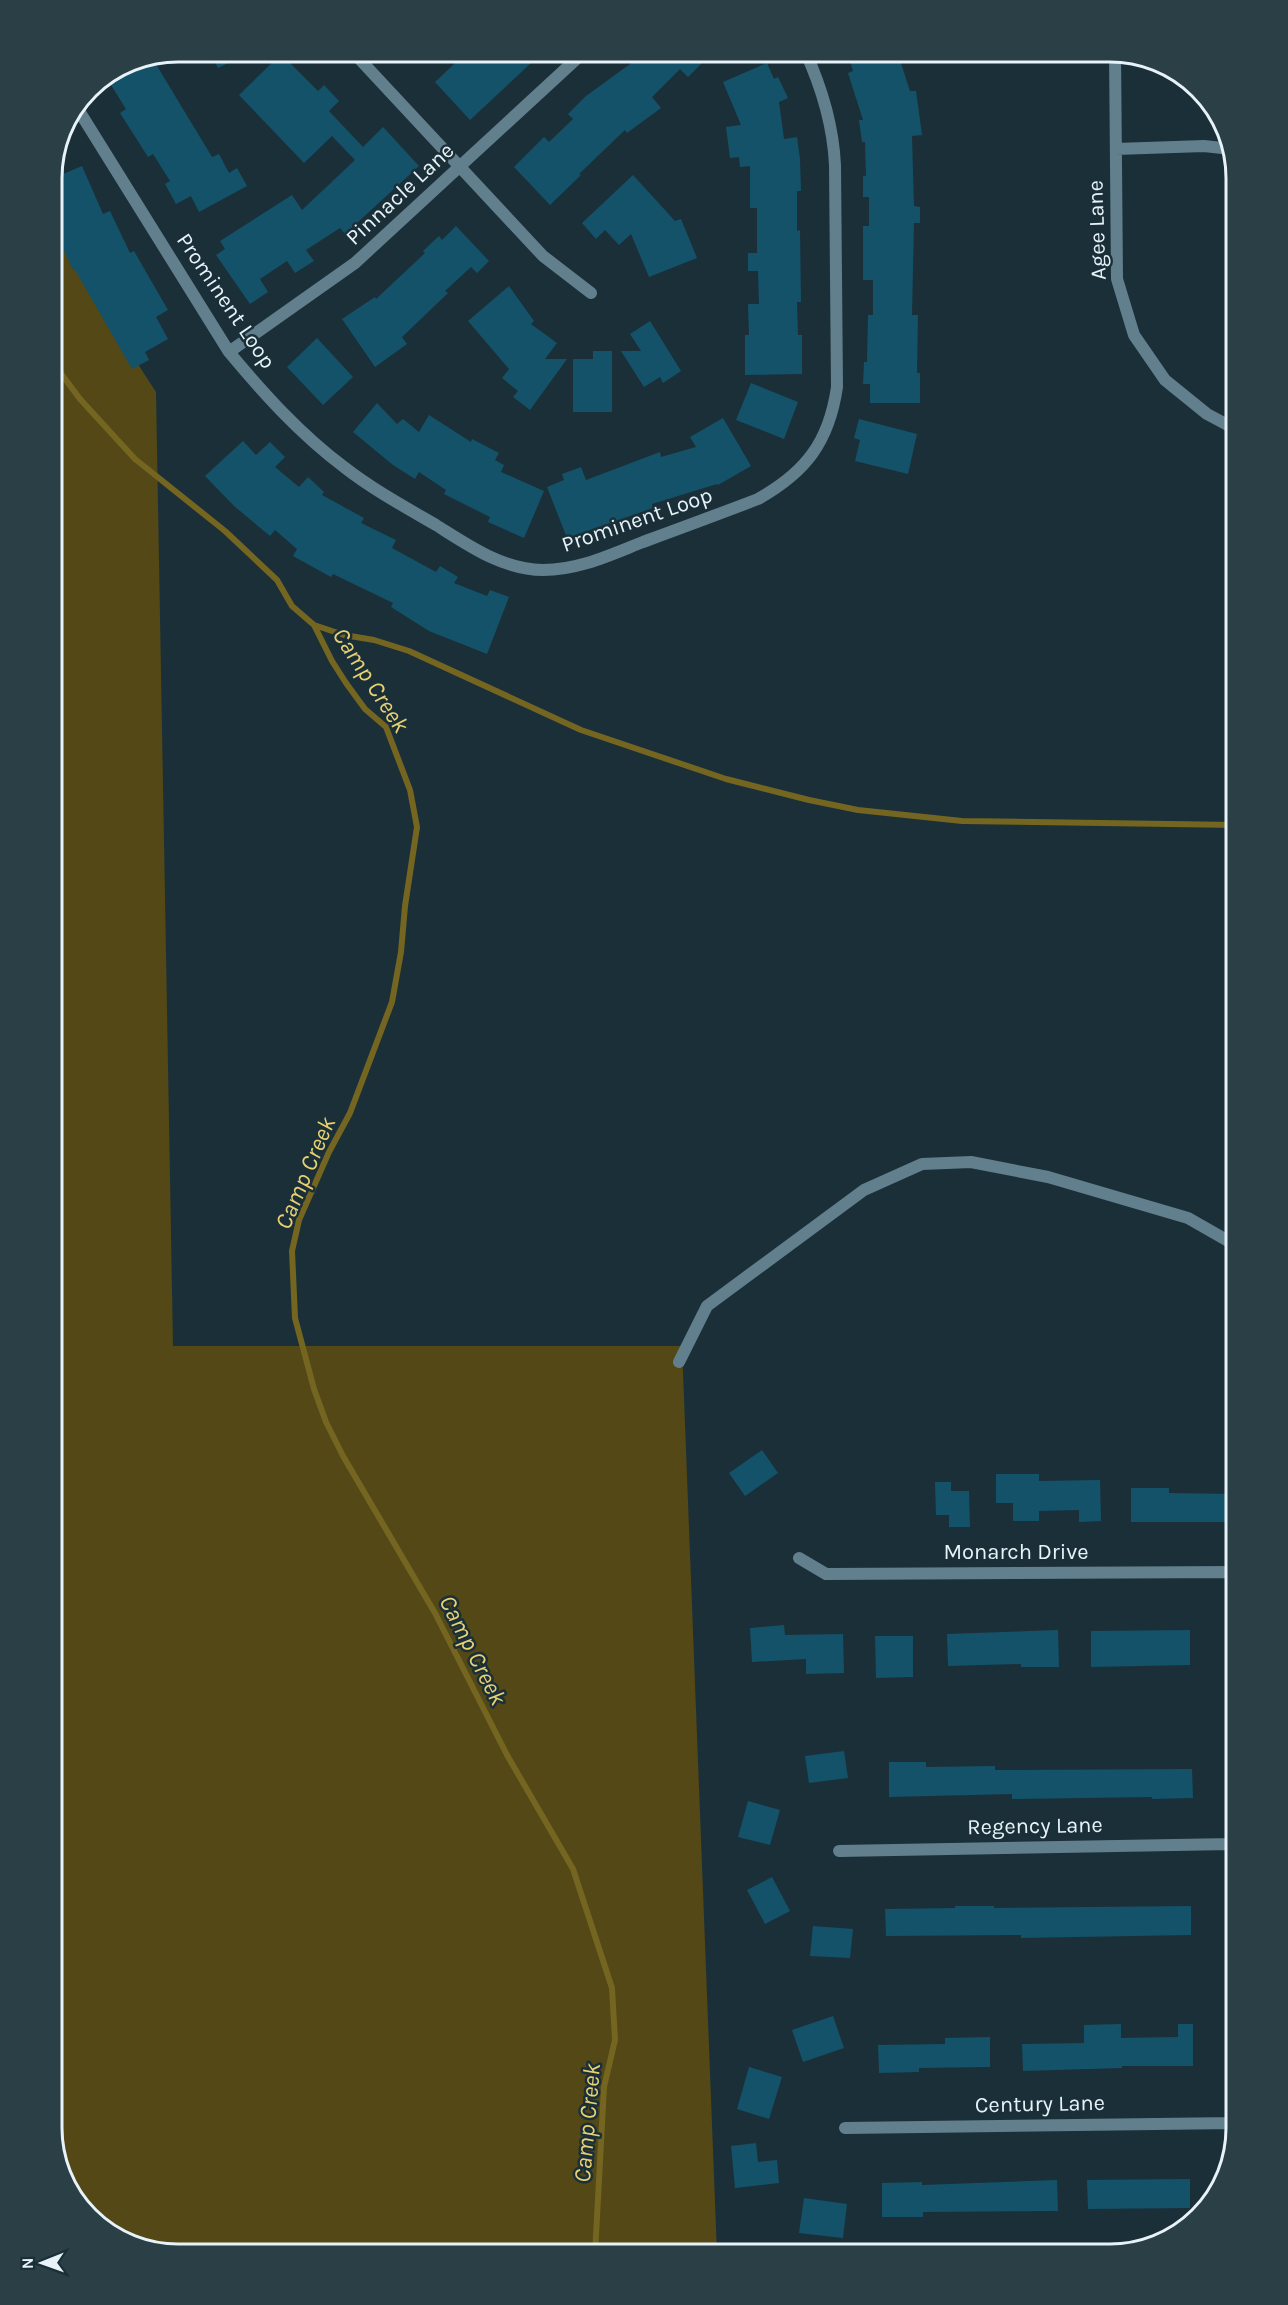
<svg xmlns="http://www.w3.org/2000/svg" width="1288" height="2305" font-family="Karla,sans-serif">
<rect width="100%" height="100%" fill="#1b2f38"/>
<path fill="#534816" d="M51,230L156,392L173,1346H682L717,2254H170L107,2232L61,2176L51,2127Z"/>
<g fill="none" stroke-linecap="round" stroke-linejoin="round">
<path stroke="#746521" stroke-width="6" d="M51,360L80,399L135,459L225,531L277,580L292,606L314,625L332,661L346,683L365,709L386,727L410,790L417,827L405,906L401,952L392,1002L350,1113L329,1152L299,1220L292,1251L295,1318L314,1389L326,1422L343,1456L435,1613L507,1755L573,1869L612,1988L615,2040L604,2087L595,2254
M314,625L344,635L374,640L409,651L581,730L726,779L809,800L858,810L962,821L1237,825"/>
</g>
<path fill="#145269" d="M209,51H253L218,68Z
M468,51H544L470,120L435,82Z
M630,51H714L688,77L680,69L652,97L661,108L627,133L625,130L579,174L581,175L550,205L514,167L544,137L549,142L573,119L568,114L586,96L637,59Z
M847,51H897L910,91H916L922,135L912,136L914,206L920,207V223H914L912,315H918L917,373H920V403H870V384H863L864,362H867L868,315H873V280H863V226H869V197H863V176H866L865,142H862L859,120H863L848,73L853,71Z
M281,54L318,91L324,85L339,101L329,111L363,147L383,127L419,166L345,234L340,228L306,250L314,261L295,273L287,261L260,279L268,292L250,304L216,255L225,249L220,241L292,195L302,210L355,160L332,136L304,163L239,95Z
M151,56L212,157L219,154L229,173L237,168L247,186L199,212L191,196L176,204L165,184L170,181L153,154L148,157L120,113L126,109L106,77L130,61Z
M767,63L774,79L778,77L788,98L779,102L784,139L797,137L800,159L801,191H797V231L800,230L801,302H797L798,335H802V374L745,375V335H749L748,304H759L758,271H748V253H757V208H750V166L740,167L739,157L730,158L726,127L741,125L723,82Z
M82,166L103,214L110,211L130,253L134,251L168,310L156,317L168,339L145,352L149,360L132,369L75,270H73L51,224V179Z
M633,175L675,221L681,219L697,258L649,277L631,234L619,245L605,230L596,239L582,223Z
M456,226L489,261L477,273L471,267L445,291L448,293L402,337L407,344L375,367L342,319L375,297L376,299L425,253L423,251L439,236L442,240Z
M509,286L534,321L531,324L557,343L545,359H567L530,410L513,397L518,391L502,378L509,369L468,321Z
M650,321L681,371L663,383L660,377L644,387L621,351H641L630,334Z
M317,338L353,377L323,405L287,367Z
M593,351H612V412H573V359H593Z
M751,383L798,402L784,439L736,420Z
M377,403L397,424L403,419L419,432L429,415L471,442L472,439L499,453L495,460L504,465L501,472L544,491L524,538L488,522L490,517L444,494L446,490L419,472L415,479L393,465L353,432Z
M723,418L751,466L718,485L717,484L652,504L653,508L567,538L547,487L564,480L562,474L581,467L586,480L660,452L661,457L696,447L690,437Z
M859,419L917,434L908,474L855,461L860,440L854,438Z
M243,441L256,455L270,442L285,457L275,467L299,487L308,477L324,492L322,495L364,518L361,523L396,540L392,548L436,572L440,566L458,577L454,583L487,596L490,590L509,597L487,654L429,631L391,607L393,603L333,574L331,577L293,556L297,549L275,530L270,536L234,506L205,476Z
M762,1450L778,1473L745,1496L729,1473Z
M996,1474H1039V1481L1100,1480L1101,1521L1079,1522V1510L1039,1511V1521H1013V1503H996Z
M935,1482H951V1491H969L970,1527H949V1515H936Z
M1131,1488H1169V1493L1234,1494V1522H1131Z
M784,1625L785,1635L843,1634L844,1673L806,1674V1659L752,1662L750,1628Z
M1058,1630L1059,1667H1021V1664L948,1666L947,1634Z
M1190,1630V1665L1091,1667V1631Z
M875,1636H913V1677L876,1678Z
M844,1751L848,1778L809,1783L805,1756Z
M889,1762H926V1767L995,1766V1770L1192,1769L1193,1798L1152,1799V1797L1012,1799V1794L889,1797Z
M748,1801L780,1810L770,1845L738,1837Z
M772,1877L790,1911L765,1924L747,1890Z
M955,1906H994V1908L1191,1906V1935L1021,1938V1935L886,1936L885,1909L955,1908Z
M813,1926L853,1929L850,1958L810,1956Z
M833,2016L844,2048L803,2062L792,2030Z
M1121,2024V2038L1178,2037V2024H1193V2066H1122V2068L1023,2071L1022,2044L1084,2043V2025Z
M990,2037V2067L919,2068V2072L879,2073L878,2045L945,2044V2038Z
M749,2067L782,2077L769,2119L737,2109Z
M756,2143L758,2162L777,2160L779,2183L735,2188L731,2146Z
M1190,2179V2208L1088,2209L1087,2180Z
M1057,2180L1058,2211L923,2212V2217H882V2183L922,2182V2185Z
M804,2198L847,2204L843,2238L799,2233Z"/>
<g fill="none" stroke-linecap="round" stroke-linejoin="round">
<path stroke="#617f8c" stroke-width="12" d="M352,51L543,256L591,293
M1115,51L1117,279L1134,335L1165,380L1207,414L1237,430
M76,106L229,352C264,394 300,434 344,467C372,489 405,507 436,525C468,545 503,570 543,570C579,570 610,555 643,542C681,528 719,514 758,499C806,472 829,442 837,387L835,165C833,124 822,88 805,51
M1116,149L1204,146L1231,149
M229,352L355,263L585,51
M679,1362L707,1306L864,1190L922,1164L971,1162L1048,1177L1188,1218L1237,1246
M799,1558L826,1574L1237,1572
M1234,1572L1232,1844L1235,2132
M839,1851L1232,1844
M845,2128L1235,2123"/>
</g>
<g text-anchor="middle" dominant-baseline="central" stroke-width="5" stroke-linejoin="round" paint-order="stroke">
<g font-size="22" fill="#e7f3f9" stroke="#1b2f38">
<text transform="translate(400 194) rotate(-43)">Pinnacle Lane</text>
<text transform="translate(1097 230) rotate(-92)">Agee Lane</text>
<text transform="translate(226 301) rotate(56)">Prominent Loop</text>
<text transform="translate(637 520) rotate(-19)">Prominent Loop</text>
<text x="1016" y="1552">Monarch Drive</text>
<text transform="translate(1035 1826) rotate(-1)">Regency Lane</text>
<text transform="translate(1040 2104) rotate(-1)">Century Lane</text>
</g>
<g font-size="24" font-style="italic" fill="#e7d172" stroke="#1b2f38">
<text transform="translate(371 680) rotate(57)">Camp Creek</text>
<text transform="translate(305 1173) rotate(-67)">Camp Creek</text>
<text transform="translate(473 1650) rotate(63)">Camp Creek</text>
<text transform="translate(587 2123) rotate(-85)">Camp Creek</text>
</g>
</g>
<path d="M0 0H1288V2305H0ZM178 62H1110A116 116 0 0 1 1226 178V2128A116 116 0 0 1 1110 2244H178A116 116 0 0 1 62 2128V178A116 116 0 0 1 178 62Z" fill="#2b3f47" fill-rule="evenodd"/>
<path fill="none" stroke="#e7f3f9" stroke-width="3" d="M178 62H1110A116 116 0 0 1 1226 178V2128A116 116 0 0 1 1110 2244H178A116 116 0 0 1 62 2128V178A116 116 0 0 1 178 62Z"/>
<g transform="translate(42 2263) rotate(269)" stroke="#1b2f38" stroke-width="4.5" paint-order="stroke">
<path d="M0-4.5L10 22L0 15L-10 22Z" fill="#e7f3f9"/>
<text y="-9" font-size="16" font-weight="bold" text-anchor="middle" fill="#e7f3f9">N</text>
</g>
</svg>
